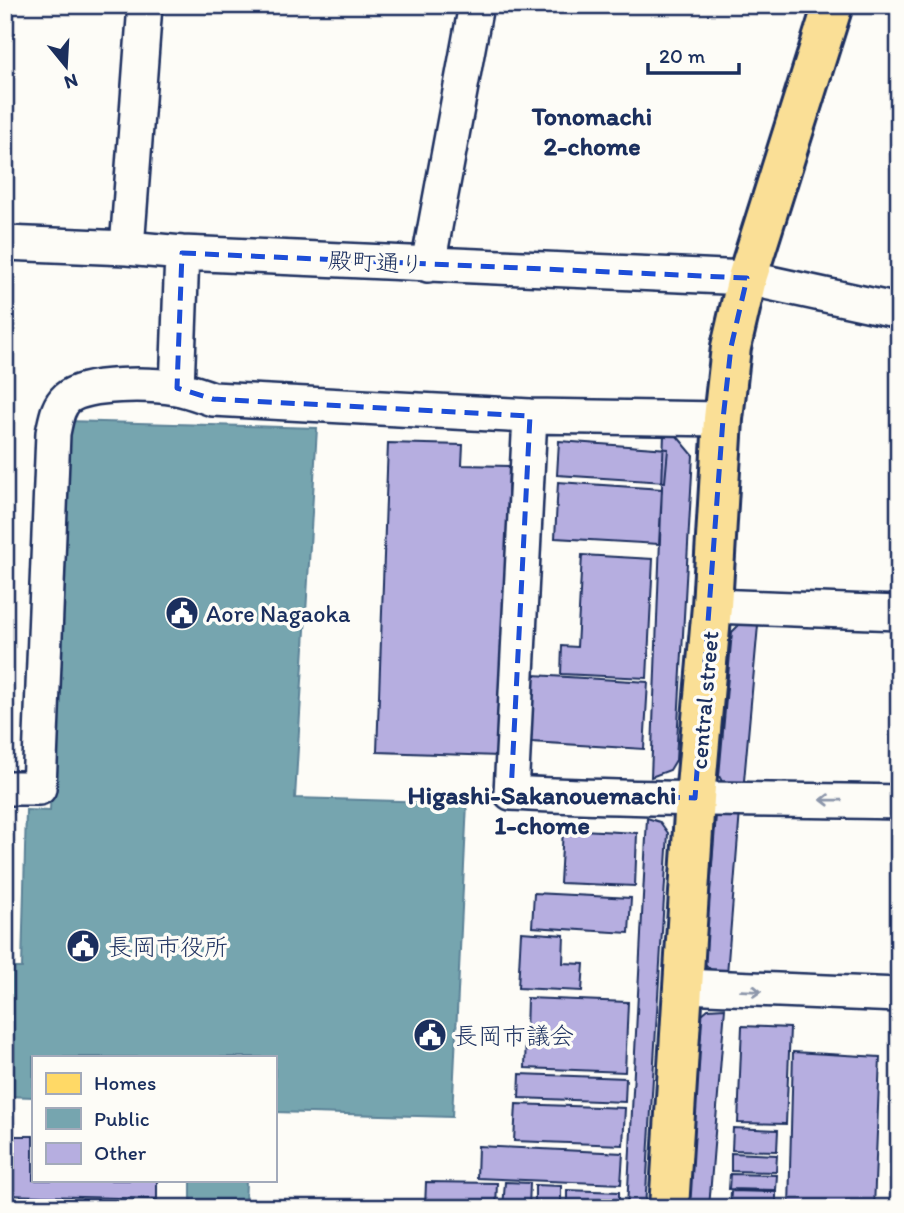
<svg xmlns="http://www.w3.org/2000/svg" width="904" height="1213" font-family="Itim,'Klee One',sans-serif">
<rect width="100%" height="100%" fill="#fdfcf7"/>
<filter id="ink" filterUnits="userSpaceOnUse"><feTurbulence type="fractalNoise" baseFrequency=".0143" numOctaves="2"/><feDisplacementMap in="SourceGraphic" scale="14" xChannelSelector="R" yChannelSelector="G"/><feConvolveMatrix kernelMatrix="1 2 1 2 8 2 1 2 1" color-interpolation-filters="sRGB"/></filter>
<g filter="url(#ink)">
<path fill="#ffd966" stroke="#bba664" stroke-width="2" d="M5,834H11L9,872H5Z"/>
<path fill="#76a5af" stroke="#5b8297" stroke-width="2" d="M66,421L317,428L295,798L467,803L452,1117L275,1112V1057H33V1097L5,1096V968H22L26,810L50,811Z
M191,1180H246L245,1208H191Z"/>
<path fill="#b6aee0" stroke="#1b2f5e" stroke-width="2" d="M664,434L677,436L693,455L676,760L670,770L651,777Z
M559,441L668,449L665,482L557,475Z
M388,443L463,445L462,465L509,466L499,756L377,752Z
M558,482L662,489L659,544L555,538Z
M582,555L653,559L647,678L561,674L562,646L577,647Z
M739,625H758L743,792L725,787L719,776L732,632Z
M534,675L648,682L644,749L531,742Z
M740,811L727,974L714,973L704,963L716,815Z
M647,818L660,822L668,833L645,1208H627Z
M563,829L637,833L635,886L560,883Z
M534,893L631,898L629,933L532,927Z
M521,932L564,935L563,963L584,964L582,991L518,988Z
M527,998L628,1002L625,1072L525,1068Z
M725,1008L709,1208H688L702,1014L708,1009Z
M742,1026L790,1028L786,1124L738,1123Z
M793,1052L880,1057L874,1208H789Z
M520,1074L626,1078L625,1102L519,1098Z
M516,1104L625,1108L623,1145L514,1141Z
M733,1128L778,1130L777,1151L732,1150Z
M5,1136H33V1180H157V1199L5,1195Z
M478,1146L623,1153L621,1184L477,1178Z
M731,1153L777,1155L776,1172L731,1171Z
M730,1174L777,1175L776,1190L729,1189Z
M426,1182L497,1183L496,1208H425Z
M505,1182L530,1183L529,1208H503Z
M535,1185L561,1186V1208H535Z
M567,1190L619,1192V1208H567Z
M731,1191L776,1192V1208H730Z
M5,1199L70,1200V1208H5Z
M75,1201H113L112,1208H75Z
M117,1202L155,1204V1208H116Z"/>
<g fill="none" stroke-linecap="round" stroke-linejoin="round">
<defs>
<path id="minor" d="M5,243L127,248L182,253L747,278L899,311
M127,248L145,5
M428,265L476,5
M177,388L182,253
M530,416L511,793C640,800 769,799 899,802
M712,606L899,613
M5,788H39L53,433C56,420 57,407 67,398C86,382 152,384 176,388C188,390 201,395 213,399L530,416L723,419
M683,986L899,995"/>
<path id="trunk" d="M669,1208L695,798L712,606L723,419L731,347L747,278L833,5"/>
</defs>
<use href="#minor" stroke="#1b2f5e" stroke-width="38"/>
<use href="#trunk" stroke="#1b2f5e" stroke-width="44"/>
<use href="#minor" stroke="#fdfcf7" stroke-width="33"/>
<use href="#trunk" stroke="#fadf96" stroke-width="38"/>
</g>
<defs><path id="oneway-shaft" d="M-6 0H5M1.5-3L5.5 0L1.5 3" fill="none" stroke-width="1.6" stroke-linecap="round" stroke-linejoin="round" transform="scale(1.75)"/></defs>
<g stroke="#8c96aa">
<use href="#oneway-shaft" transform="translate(831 800) rotate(-179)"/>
<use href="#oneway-shaft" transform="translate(751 991) rotate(2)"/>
</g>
</g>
<path fill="none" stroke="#1d4ed8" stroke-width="5" stroke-dasharray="14 9" stroke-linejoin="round" d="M182,253L747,278L731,347L723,419L695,798L511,793L530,416L213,399L177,388Z"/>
<defs>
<symbol id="civic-disc" viewBox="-11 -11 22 22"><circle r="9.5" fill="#1b2f5e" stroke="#fdfcf7"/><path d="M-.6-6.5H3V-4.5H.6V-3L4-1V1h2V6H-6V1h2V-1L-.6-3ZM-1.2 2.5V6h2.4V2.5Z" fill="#fff"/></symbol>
</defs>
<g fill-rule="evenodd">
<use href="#civic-disc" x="163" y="594" width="38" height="38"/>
<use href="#civic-disc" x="64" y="927" width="38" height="38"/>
<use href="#civic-disc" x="411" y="1016" width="38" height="38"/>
</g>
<g text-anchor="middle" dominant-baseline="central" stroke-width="7" stroke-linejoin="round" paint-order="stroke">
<g font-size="24" fill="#1b2f5e" stroke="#fdfcf7">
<text transform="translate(376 262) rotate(3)">殿町通り</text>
<text transform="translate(704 700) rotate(-85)">central street</text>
</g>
<g font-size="24" fill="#1b2f5e" stroke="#fdfcf7" text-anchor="start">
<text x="206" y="613">Aore Nagaoka</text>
<text x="108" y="946">長岡市役所</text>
<text x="454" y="1035">長岡市議会</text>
</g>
<g font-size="26" font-weight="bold" fill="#1b2f5e" stroke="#fdfcf7">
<text x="592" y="116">Tonomachi<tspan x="592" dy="30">2-chome</tspan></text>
<text x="542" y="795">Higashi-Sakanouemachi<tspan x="542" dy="30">1-chome</tspan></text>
</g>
</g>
<rect width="904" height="1213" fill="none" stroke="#fdfcf7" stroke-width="28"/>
<rect x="14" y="14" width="876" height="1185" fill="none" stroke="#1b2f5e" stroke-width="2.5" filter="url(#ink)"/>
<rect x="32" y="1056" width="245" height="126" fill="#fdfcf7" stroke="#a3aaba" stroke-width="2"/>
<rect x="46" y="1073" width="35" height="21" fill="#ffd966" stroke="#a3aaba" stroke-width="2"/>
<text x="94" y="1090" font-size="21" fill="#1b2f5e">Homes</text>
<rect x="46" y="1108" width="35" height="21" fill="#76a5af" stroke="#a3aaba" stroke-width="2"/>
<text x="94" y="1126" font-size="21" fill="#1b2f5e">Public</text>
<rect x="46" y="1143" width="35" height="21" fill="#b6aee0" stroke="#a3aaba" stroke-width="2"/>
<text x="94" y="1160" font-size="21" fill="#1b2f5e">Other</text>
<g transform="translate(66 66) rotate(162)" stroke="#fdfcf7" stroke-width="5" paint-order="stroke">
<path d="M0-5L12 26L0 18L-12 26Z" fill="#1b2f5e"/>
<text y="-10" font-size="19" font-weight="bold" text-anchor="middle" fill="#1b2f5e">N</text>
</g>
<path d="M648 63v10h91v-10" fill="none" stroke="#1b2f5e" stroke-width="3.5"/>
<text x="659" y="63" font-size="21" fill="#1b2f5e" stroke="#fdfcf7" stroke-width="5" paint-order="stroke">20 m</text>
</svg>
